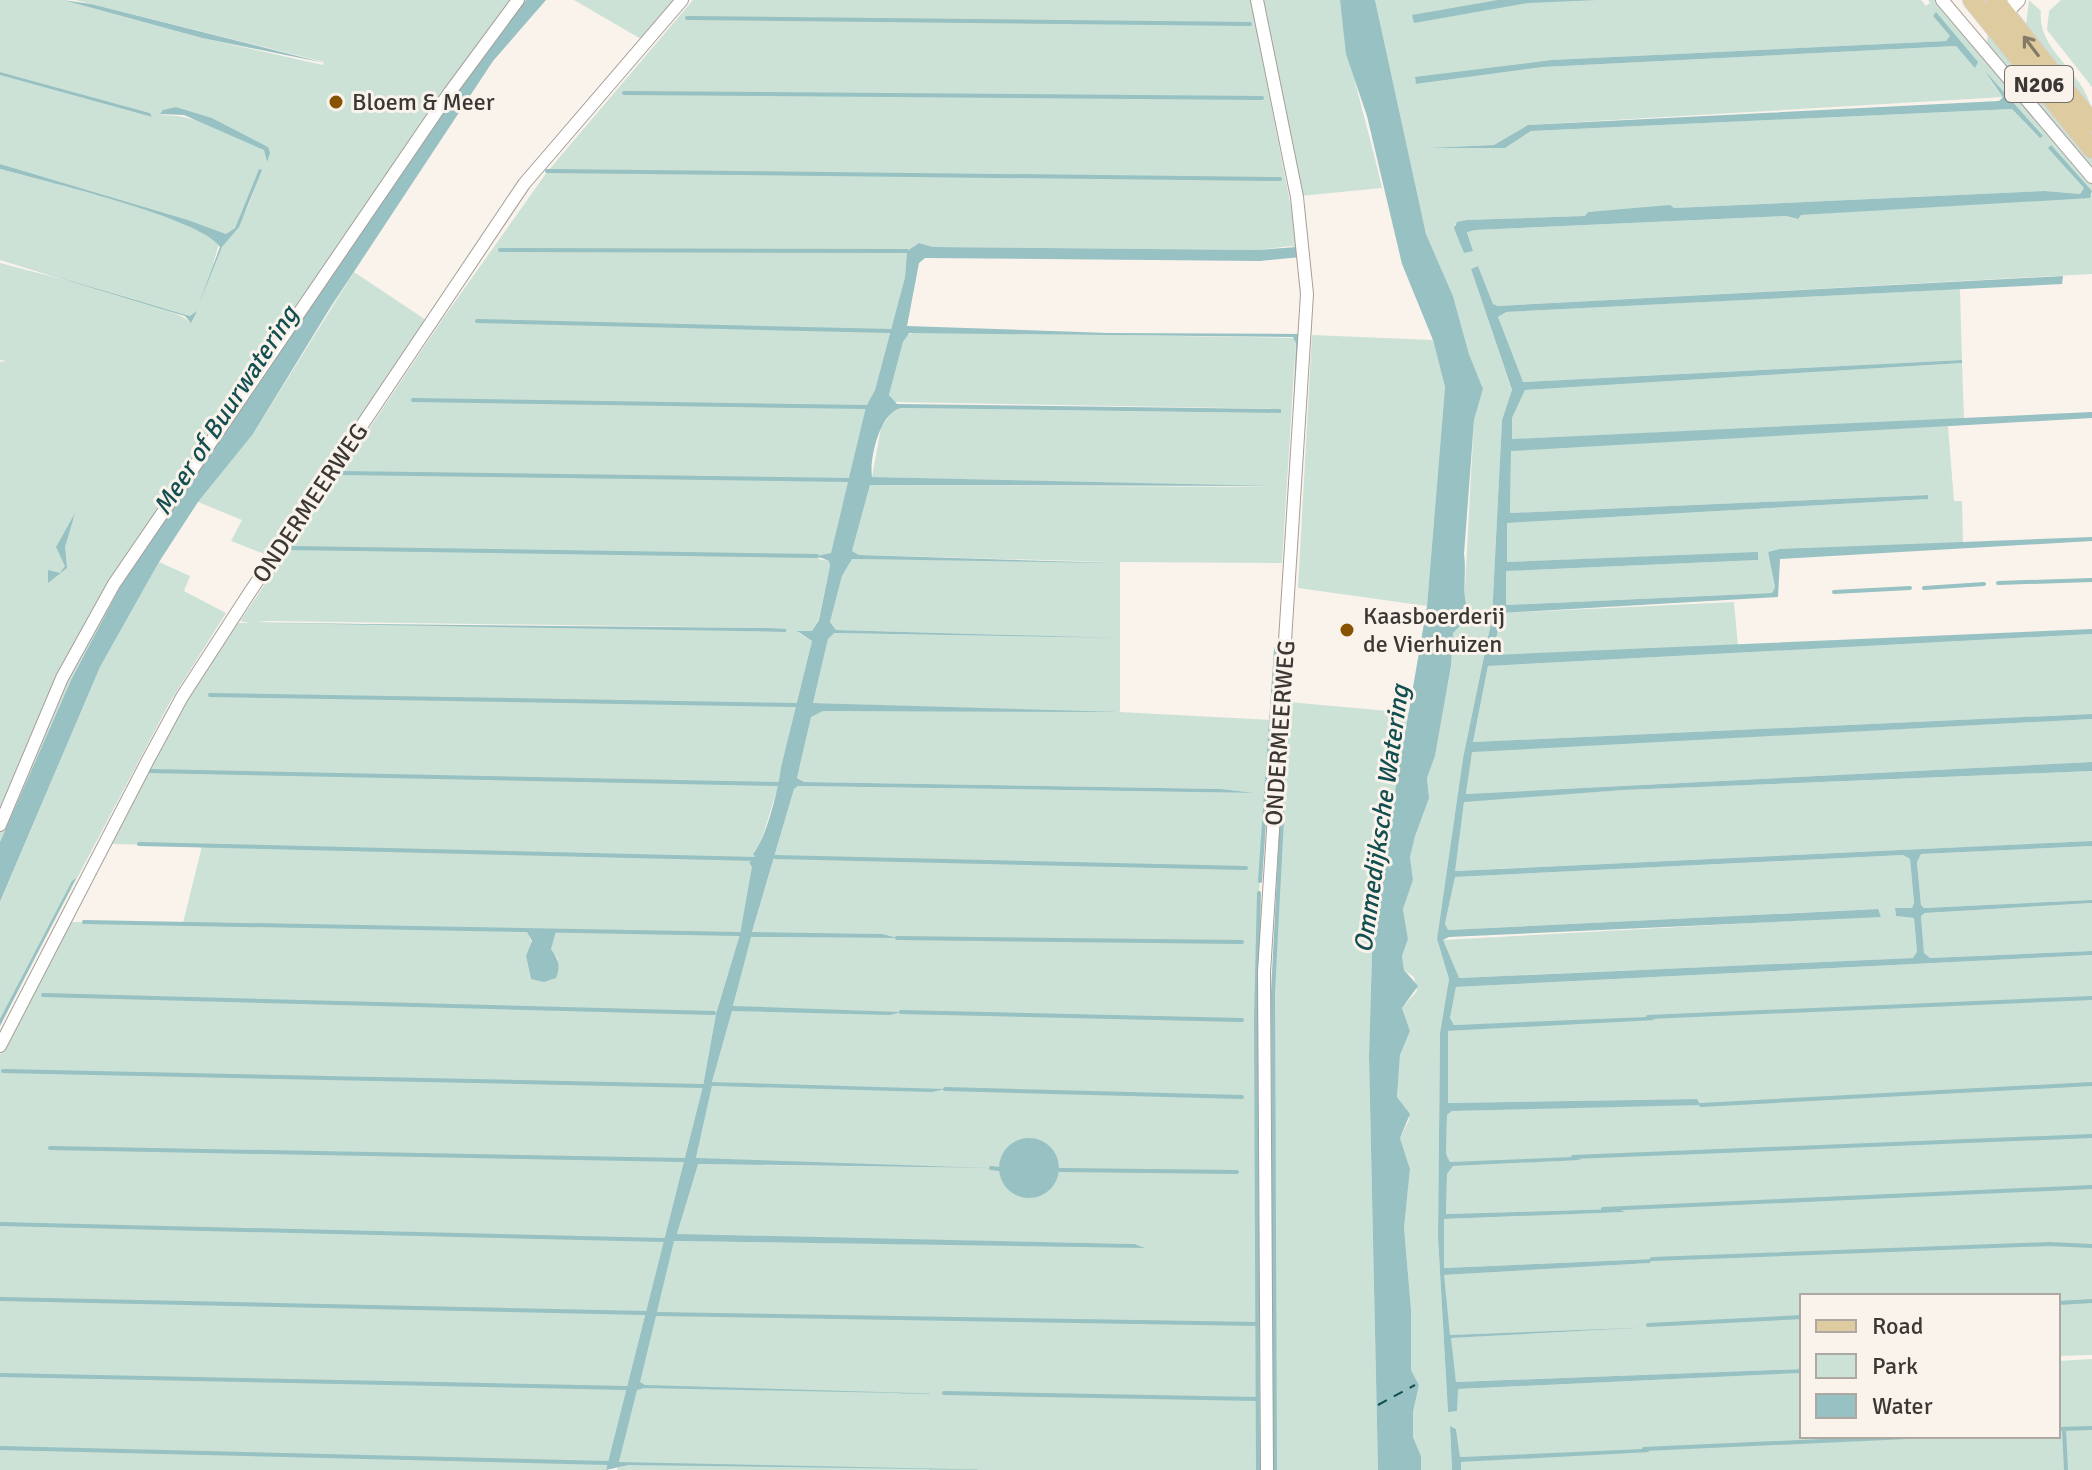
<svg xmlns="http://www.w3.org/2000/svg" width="2092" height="1470" font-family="Signika,sans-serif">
<rect width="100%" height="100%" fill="#faf3ec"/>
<path fill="#cde2d6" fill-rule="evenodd" d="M0,0H63L202,38L323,65L324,62L75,0H526L120,587L71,680L0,842V362L6,361L0,360V263C29,271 179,307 190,322L191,316L0,260V169C57,185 176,209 219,244L213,264C219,258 219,250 225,243C243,220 254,199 259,169L235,228L226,234L188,220L0,164V75L152,117L150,113L0,72ZM176,107L212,118L268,147L267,162L264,150C231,134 199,115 161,115Z
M574,0H674L641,39Z
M693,0H1251L1299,249L1291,246L1257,250L933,247L919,243L907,251L905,277L875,390L866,410L831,553L818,559L829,561L830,566L819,619L812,631L797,632L812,641L781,767L779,784L753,867L740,934L716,1014L703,1086L606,1470H0V1055L70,922L183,923L202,846L111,844L191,694L238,623H250L240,621L442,320L547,172ZM269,621L768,628L785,632L255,622ZM529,933L552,938L551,949L558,959L555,978L531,979L526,956L532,948Z
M1261,0H1340C1347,65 1368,124 1382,188L1300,196Z
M1375,0H1921L1926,6L1930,3L1928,0H1937L2092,181V191L2051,146L2049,148L2084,188L2080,194L2045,191L1674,208L1670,206L1588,212L1585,216L1467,220L1454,224L1473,251L1467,231L1475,230L1786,216L1797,219L1801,215L2092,195V274L1498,306L1493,304L1478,266L1471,269L1512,391L1502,420L1492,618L1463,758L1437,939L1449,979L1440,1033L1438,1237L1448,1412L1458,1389L1802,1373V1436H2058V1361L2092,1359V1470H1461L1460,1462L1648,1451L1460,1457L1456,1429L1450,1426L1452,1470H1421V1456L1413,1437V1412L1419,1385L1411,1370V1309L1404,1228L1410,1169L1400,1138L1409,1120L1407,1110L1397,1097L1400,1055L1410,1031L1402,1008L1417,991L1414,977L1404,970L1402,956L1408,939L1403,909L1413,880L1410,857L1418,822L1429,798L1427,778L1435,756L1451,666L1453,633L1463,623L1474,420L1483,389L1469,354L1453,296L1426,234ZM1936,13L1975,67L1956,46L1543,67L1417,84L1415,78L1551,60L1946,41L1950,36L1933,16ZM1985,76L2040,138L2012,109L1531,131L1505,148H1427L1494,145L1528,125L2004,97Z
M2029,0L2041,11C2036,53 2092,76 2092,117L2026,25Z
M2061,0H2092V87L2047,30L2049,11Z
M1988,33L1996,37L2092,158V172L1986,49Z
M354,272L426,320L267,555L231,541L242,520L198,502L253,434Z
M1960,289L1962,360L1522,382L1498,317L1505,312Z
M916,332L1296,338L1282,563L1120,562V712L1272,720L1259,893L1256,1020L1258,1470H617L673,1241L1143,1247L1135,1244L677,1235L697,1164L991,1168L696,1159L712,1086L939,1090L712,1082L732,1011L898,1012L733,1007L750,937L892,938L882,934L752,933L794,789L798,786L1255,793L1221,789L804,782L797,778L811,716L823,711H1055L813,703L828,639L833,633L1111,638L836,630L830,622L842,576L852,559L1112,562L859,555L852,551L870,485L1277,487L872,477L881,428L894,409L901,408L1281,413V409L893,402L889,395L903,342L906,335Z
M1312,335L1433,340L1445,387L1427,606L1298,588Z
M1962,363L1964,419L1512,439V418L1525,390Z
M1948,426L1954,501H1962L1963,543L1768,552L1775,587L1772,593L1505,605V571L1757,560L1758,553L1506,562L1507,523L1927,499V495L1510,513L1511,450Z
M159,562L190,576L184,591L226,613L170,702L0,1024V903L100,667Z
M1734,602L1738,646L1491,655L1502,613Z
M2092,634V714L1473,742L1488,666Z
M1288,702L1411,713L1378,874L1373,919L1369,1057L1378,1470H1275L1273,992Z
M2092,719V762L1466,794L1472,751Z
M2092,771V841L1454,871L1464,801L1623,790Z
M2092,846V900L1924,908L1921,905L1917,862L1921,854Z
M1903,855L1910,859L1914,904L1912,908L1895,909L1896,916L1914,918L1917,953L1914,958L1458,978L1442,940L1881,916L1877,909L1447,930L1445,924L1455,877Z
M2092,903V951L1930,958L1924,953L1921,916L1925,913Z
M2092,955V1355L2058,1356V1296H1802V1369L1456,1382L1450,1338L1651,1327L1450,1335L1443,1275L1650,1263L1651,1259L1444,1268V1219L1623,1212L1618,1209L1446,1214L1447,1174L1453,1166L1579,1160L1450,1162L1446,1154L1447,1115L1452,1111L1701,1104L1697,1099L1448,1103V1031L1653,1019L1454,1025L1450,1018L1456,987Z"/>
<path fill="#97c1c2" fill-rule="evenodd" d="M63,0L91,4L325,63L202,38Z
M526,0H546L493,61L330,308L253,434L198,502L159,562L100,667L0,902V842L71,680L120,587L455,95Z
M1340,0H1375L1426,234L1453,296L1469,354L1483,389L1474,420L1464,554C1467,575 1461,592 1468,611L1463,623L1453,633L1451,666L1435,756L1427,778L1429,798L1415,836L1410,857L1413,880L1403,909L1408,939L1402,956L1404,970L1418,986L1402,1008L1410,1031L1400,1055L1397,1097L1410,1114L1400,1138L1410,1169L1404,1228L1411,1309V1370L1419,1385L1413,1412V1437L1421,1456V1470H1378L1369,1057L1373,919L1427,606L1445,387L1433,340L1402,264L1367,116L1346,54Z
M1498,0H1597L1528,3L1414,23L1412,15Z
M1936,12L1978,62L1975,68L1956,46L1543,67L1416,84L1415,77L1551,60L1946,41L1950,36L1933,16Z
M1985,71L2043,136L2040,138L2012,109L1531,131L1505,148H1427L1494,145L1528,125L1999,101L2003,97Z
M0,72L150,113L152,117L0,75Z
M176,107L212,118L268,147L270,153L267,162L264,150L184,115L160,114L163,110Z
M2051,145L2092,191L2090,198L1801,215L1798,219L1786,216L1475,230L1467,232L1473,251L1464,253L1454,228L1457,222L1467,220L1585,216L1588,212L1670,205L1674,208L2045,191L2080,194L2084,188L2048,148Z
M0,164L188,220L226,234L235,228L259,169L262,170L239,227L222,247L199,304L220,247C202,218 40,180 0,169Z
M919,243L933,247L1257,250L1297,247L1301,257L1260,261L925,258L919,263L907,326L1108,333L1300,334L1291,463L1296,343L1293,337L909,333L903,342L889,395L897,404L1281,409V413L901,408C880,412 869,459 872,477L1277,486L870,485L852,551L859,555L1112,563L852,559L842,576L830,622L836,630L1119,638L834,633L828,639L813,703L1120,712L823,711L811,717L797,778L804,782L1221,789L1255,793L798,786L794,789L752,932L882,934L897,938L751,937L733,1006L901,1012L890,1015L732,1011L712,1082L945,1089L932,1092L712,1086L696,1158L991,1168L698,1164L677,1234L1135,1244L1145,1248L674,1241L640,1382L645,1385L947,1394L644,1388L637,1390L619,1462L1003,1470L628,1465L606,1470L703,1086L716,1014L740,934L752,867L749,862L757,859L753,854C766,840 779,787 781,767L812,641L797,631H812L819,620L830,566L829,561L817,556L831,553L866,407L875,390L905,277L907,251Z
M0,260L190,316L197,311L191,323L185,316Z
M1478,266L1493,304L1498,306L2063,276L2062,284L1506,312L1498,317L1523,382L1962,360V363L1525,390L1512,418V439L2092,412V418L1511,451L1510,513L1928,495V499L1507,523V562L1758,552V560L1506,571V605L1772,593L1775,587L1768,552L1780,549L2092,537V541L1780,559L1778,597L1502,613L1492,655L2092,629V634L1488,666L1473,742L2092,714V719L1472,752L1466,794L2092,762V771L1623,790L1464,802L1455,871L2092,841V846L1921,854L1917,862L1921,905L1924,908L2092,900V903L1925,913L1921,916L1924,953L1930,958L2092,951V955L1456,987L1450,1018L1454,1025L1648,1017L1655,1020L1448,1031V1103L1697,1099L1701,1105L1452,1111L1447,1115L1446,1154L1450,1162L1573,1157L1581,1160L1453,1166L1447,1174L1446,1214L1618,1209L1625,1212L1444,1219V1268L1652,1259L1650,1263L1444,1275L1450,1335L1654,1327L1451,1338L1456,1382L1802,1369V1373L1458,1389L1457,1411L1448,1412L1438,1237L1440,1033L1449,979L1437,939L1463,758L1492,618L1502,420L1512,390L1471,269ZM1903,855L1910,859L1914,903L1912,908H1895L1896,916L1914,918L1917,952L1913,958L1459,978L1443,940L1449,937L1881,917L1878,909L1448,930L1445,924L1455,877Z
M75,513L65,547L67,568L48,583V570L60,573L65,566L56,547Z
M272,623L768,628L786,629V632Z
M76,878L0,1026V1019L72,881Z
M526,930L556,931L551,949C558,959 561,966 556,978L544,982L531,979L526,956L532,941Z
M999 1168a30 30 0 1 1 60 0a30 30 0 1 1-60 0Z
M1450,1426L1456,1429L1460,1457L1644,1449L1650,1452L1461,1462V1470H1452Z"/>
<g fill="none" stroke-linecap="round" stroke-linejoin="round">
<path stroke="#97c1c2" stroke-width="4" d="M687,18L1250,24
M624,93L1262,98
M547,171L1280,179
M500,250L907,251
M477,321L890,331
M413,400L866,407
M339,473L850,480
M288,548L817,556
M1998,583L2092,580
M1924,588L1984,584
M1834,592L1910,588
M210,695L797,705
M150,771L779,784
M139,844L757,859
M775,857L1246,868
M1260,881L1276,649
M84,922L740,934
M897,938L1242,942
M43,995L714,1013
M901,1012L1242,1020
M1648,1017L2092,998
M3,1071L703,1086
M945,1089L1242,1097
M1701,1105L2092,1084
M50,1148L684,1160
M1573,1157L2092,1136
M991,1168L999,1169
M1060,1170L1237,1172
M1603,1209L2092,1187
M0,1224L664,1240
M1652,1259L2049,1244L2092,1246
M0,1299L645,1313
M2058,1303L2092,1301
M656,1314L1258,1324
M1648,1325L1802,1317
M0,1375L627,1388
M944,1393L1258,1399
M2058,1429L2092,1428
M2064,1429L2066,1470
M0,1448L608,1463
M1644,1449L1929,1436
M1258,1470L1256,1020L1259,893
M1275,1470L1273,992L1288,702"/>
<path stroke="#134f51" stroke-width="2" stroke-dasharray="10 8" stroke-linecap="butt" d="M1378,1405L1415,1385"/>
<defs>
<path id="minor" d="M1257,0L1297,197L1307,294L1264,972L1267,1470
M1942,0L2092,177
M0,825L62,678L114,584L450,92L518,0
M0,1046L148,760L182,697L248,595L524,184L682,0"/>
<path id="tertiary" d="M1997,14L2006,12L2018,0"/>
<path id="primary" d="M1972,0L2092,149
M1995,0L2092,123"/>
</defs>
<use href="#minor" stroke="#a69f99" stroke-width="14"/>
<use href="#tertiary" stroke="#a69f99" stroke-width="16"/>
<use href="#primary" stroke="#d4d3d2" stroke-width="20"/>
<use href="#minor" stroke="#fff" stroke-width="12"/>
<use href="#tertiary" stroke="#fff" stroke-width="14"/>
<use href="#primary" stroke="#dfcba0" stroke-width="18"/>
</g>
<defs><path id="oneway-shaft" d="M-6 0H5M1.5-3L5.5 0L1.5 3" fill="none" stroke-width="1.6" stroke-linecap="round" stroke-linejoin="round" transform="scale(2)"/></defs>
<use stroke="#847a65" href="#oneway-shaft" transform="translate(2031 46) rotate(-127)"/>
<g fill="#885300" stroke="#faf3ec" stroke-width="3">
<circle cx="336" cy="102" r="8"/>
<circle cx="1347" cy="630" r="8"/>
</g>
<g text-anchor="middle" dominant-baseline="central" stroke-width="6" stroke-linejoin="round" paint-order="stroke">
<rect fill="#faf3ec" stroke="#746f6b" stroke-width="2" x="2005" y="66" width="68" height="36" rx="6"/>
<g font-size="22" font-weight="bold" fill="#3a3734">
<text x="2039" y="84">N206</text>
</g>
<g font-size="24" fill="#3a3734" stroke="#faf3ec" text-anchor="start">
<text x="352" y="102">Bloem &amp; Meer</text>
<text x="1363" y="616">Kaasboerderij<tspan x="1363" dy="28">de Vierhuizen</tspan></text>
</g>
<g font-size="24" fill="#3a3734" stroke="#faf3ec">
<text transform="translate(310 503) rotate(-56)">ONDERMEERWEG</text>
<text transform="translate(1280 733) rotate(-86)">ONDERMEERWEG</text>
</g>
<g font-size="26" font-style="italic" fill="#134f51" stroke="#faf3ec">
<text transform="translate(226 411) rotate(-57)">Meer of Buurwatering</text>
<text transform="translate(1382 819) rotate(-82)">Ommedijksche Watering</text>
</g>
</g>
<rect x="1800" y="1294" width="260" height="144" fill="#faf3ec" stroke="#ada8a2" stroke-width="2"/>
<rect x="1816" y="1320" width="40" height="12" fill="#dfcba0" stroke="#ada8a2" stroke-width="2"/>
<text x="1872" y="1334" font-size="24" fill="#3a3734">Road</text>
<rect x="1816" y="1354" width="40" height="24" fill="#cde2d6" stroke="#ada8a2" stroke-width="2"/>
<text x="1872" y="1374" font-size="24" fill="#3a3734">Park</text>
<rect x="1816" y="1394" width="40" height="24" fill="#97c1c2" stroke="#ada8a2" stroke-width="2"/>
<text x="1872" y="1414" font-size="24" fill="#3a3734">Water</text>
</svg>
